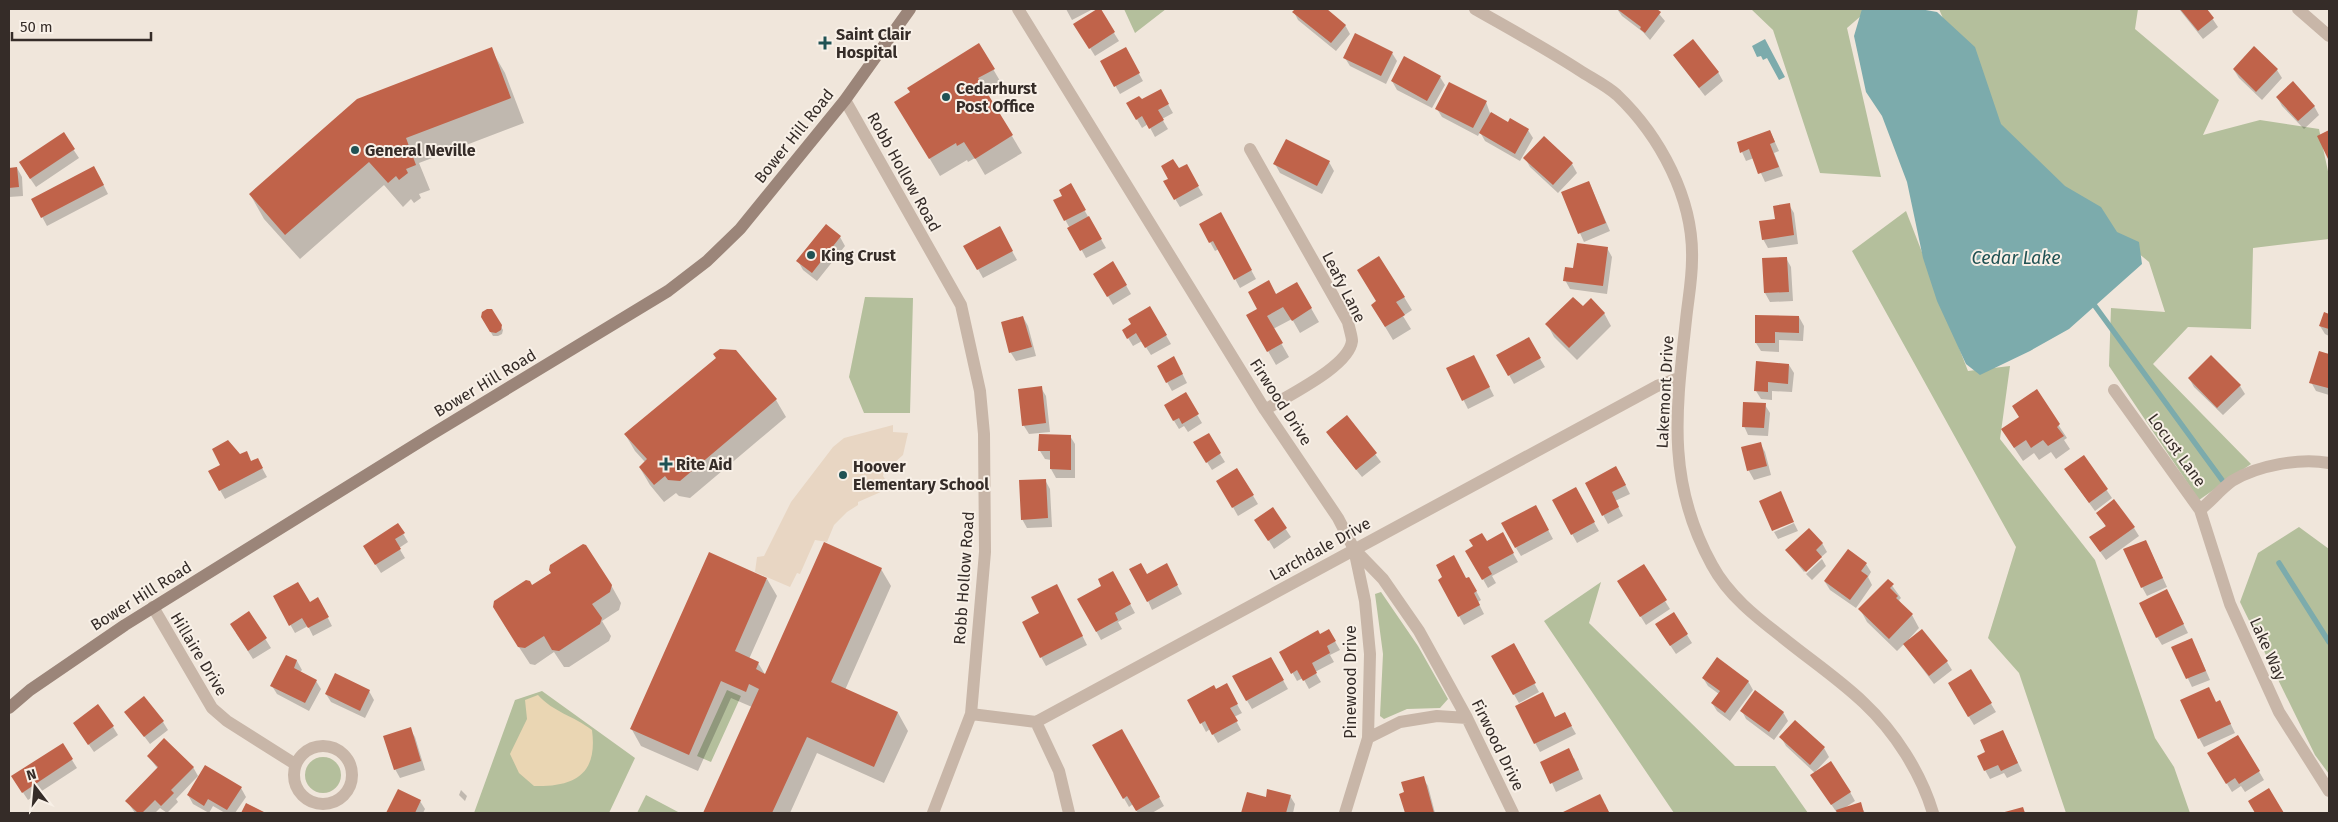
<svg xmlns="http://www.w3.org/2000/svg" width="2338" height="822" font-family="'Fira Sans',sans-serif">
<rect width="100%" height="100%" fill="#f0e6db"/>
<path fill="#b4bf9c" d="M1124,9H1166L1135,33Z
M1751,9H1869L1847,28L1881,177L1820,173L1773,30Z
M1939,9H2138L2135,29L2219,100L2203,135L2260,120L2319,129L2329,176V239L2253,248L2251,329L2188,327L2153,364L2251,464L2199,500L2109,366L2111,308L2165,312L2149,262L1992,133Z
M1906,211L1968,371L2010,366L2000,439L2095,560L2155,738L2174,767L2190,813H2066L2019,673L1988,638L2016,547L1852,251Z
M865,297L913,298L910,413H864L849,377Z
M2299,527L2329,549V774L2315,755L2240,602L2258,553Z
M1601,582L1589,623L1735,766H1775L1808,813H1674L1544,621Z
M1381,592L1418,646L1448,699L1440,708L1407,709L1384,719L1380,716L1383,654L1375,594Z
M727,690L741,696L711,762L697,756Z
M542,691L635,758L609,813H474L515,700Z
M305 775a18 18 0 1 1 36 0a18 18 0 1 1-36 0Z
M646,795L680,813H637Z"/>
<path fill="#ead6b3" d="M538,695C553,712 574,716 592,730C598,775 574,787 534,786L519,773L510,754L527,719L525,700Z"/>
<path fill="#e8d6c3" d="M893,425V432L908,433L903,455L884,472L883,476L892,490L883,491L858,502V505L847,512L834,525L827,542L815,540L800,574L797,573L790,587L755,572L757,557L764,556L791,502L833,447L844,438Z"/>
<path fill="#7cabac" d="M1862,9H1920L1937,12L1975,47L2001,124L2065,186L2101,207L2117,232L2139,242L2142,264L2069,329L2030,351L1980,375L1966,364L1937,301L1923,258L1907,182L1882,116L1866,92L1854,36Z
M1765,39L1785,77L1779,80L1767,58L1763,60L1761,56L1757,57L1752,46Z"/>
<path fill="#0003" d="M1066,9H1093L1072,20Z
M1099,9L1119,41L1095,56L1075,24Z
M1296,9H1325L1345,25L1350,34L1336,51L1298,20L1294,12Z
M1617,9H1655L1665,21L1650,40L1643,32L1622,16Z
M2179,9H2206L2218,27L2203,39Z
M491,49L505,73L524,123L419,163L430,190L419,194L421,198L414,203L411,199L403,207L384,185L300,259L264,219L250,194Z
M1125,49L1143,81L1120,94L1102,62Z
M1392,53L1397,61L1386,84L1350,66L1345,58Z
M1674,56L1718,72L1723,81L1705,96Z
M993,69L1003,86L988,96L1022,153L985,175L975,158L968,162L967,160L940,176L896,102Z
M2234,70H2277L2282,78L2262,100L2239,78Z
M1440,77L1445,85L1432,108L1397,90L1392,81Z
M1160,90L1173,113L1162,119L1168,129L1155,137L1148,124L1142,128L1128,104L1141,101Z
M2277,97L2314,106L2319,115L2304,129L2282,106Z
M1486,102L1490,113L1508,123L1528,130L1533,138L1520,161L1485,141L1480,132L1478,136L1442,117L1437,109Z
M1770,131L1779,151L1774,153L1783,176L1765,182L1754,158L1746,161L1742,152Z
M63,134L79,158L36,187L25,171Z
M1544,138L1572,164L1577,173L1558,193L1530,167L1525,158Z
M1329,162L1334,171L1322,194L1280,173L1275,164Z
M1186,166L1203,195L1180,207L1165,182Z
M17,168L22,177L23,196L9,197V169Z
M99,176L108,194L47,226L33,200Z
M1589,182L1610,231L1584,242L1562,193Z
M1070,185L1106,248L1086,258L1055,201L1063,196Z
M1789,205L1794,213L1798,244L1768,248L1763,239Z
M1220,213L1256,279L1240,288L1219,249L1215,251L1200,224Z
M827,226L840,237L845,246L817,281L803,270L798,261Z
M999,228L1017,260L983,278L965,246Z
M1607,248L1612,257L1607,294L1570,289L1565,280L1574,269Z
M1786,258L1791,267L1793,301L1770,302L1765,293L1764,259Z
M1113,263L1131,294L1113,305L1095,274Z
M1297,284L1319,322L1300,333L1292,319L1273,329L1289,357L1276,365L1248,316Z
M1404,297L1412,310L1403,316L1411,329L1393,340L1372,305Z
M1150,308L1171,344L1151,355L1142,341L1133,346L1123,330L1133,325Z
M1583,308L1604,313L1611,326L1577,360L1554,337L1547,324Z
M492,311L503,330L502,334L498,336H493L482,317Z
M2324,314L2329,316V336L2325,334L2320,326Z
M1023,317L1028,326L1036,356L1016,361L1011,353L1002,323Z
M1799,317L1804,326L1803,341L1779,340V352L1761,351L1756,343Z
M1528,339L1545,367L1514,384L1498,355Z
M735,351L776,400L786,417L690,498L679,496L676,493L664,502L650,485L640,468L645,462L635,451L625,434L717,359Z
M2320,352L2329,355V395L2316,391L2311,382Z
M1478,365L1494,396L1468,409L1448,369Z
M1789,365L1794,373L1792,392L1772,391V400L1761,399L1756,391Z
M1158,366L1179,367L1187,383L1172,391Z
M2189,378L2240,386L2245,394L2223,415L2194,387Z
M1041,388L1046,396L1050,432L1029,434L1024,426Z
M2036,391L2067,438L2064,440L2070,449L2056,459L2051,452L2039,460L2034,453L2023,461L2011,443L2020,418Z
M1185,394L1202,423L1188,432L1184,426L1179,429L1165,406Z
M1765,405L1770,413L1768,436L1748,435L1744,426Z
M1347,417L1381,462L1362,477L1333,441Z
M1208,435L1225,462L1212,470L1195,443Z
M1070,436L1075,444V478H1056L1051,469V460L1045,459L1040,451Z
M1760,443L1765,452L1771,475L1754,480L1749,471L1743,448Z
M239,456L262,468L267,477L225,499L210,472Z
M2084,457L2112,498L2095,511L2071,478Z
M1237,469L1258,504L1238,516L1218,481Z
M1621,476L1630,494L1615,501L1623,516L1608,524L1586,483Z
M1045,480L1050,489L1052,527L1027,528L1022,519Z
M1575,489L1599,531L1577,543L1554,501Z
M1272,509L1291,537L1274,549L1261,528Z
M1540,515L1553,539L1521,556L1516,548Z
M2103,521L2134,528L2139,536L2106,560L2096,546L2106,527Z
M1794,523L1798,531L1778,539L1774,532Z
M398,525L408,542L399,548L405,558L381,573L369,554Z
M1502,534L1518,562L1492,576L1496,583L1488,588L1467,551Z
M1822,543L1827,552L1804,572L1787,551Z
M2150,550L2167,587L2147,596L2142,587Z
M1822,559L1826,566L1812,580L1806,574Z
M1866,564L1871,572L1868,577L1872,585L1856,608L1830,590L1825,582Z
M1166,565L1182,594L1152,610L1148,601L1147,575Z
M881,569L891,586L845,690L898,713L908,731L884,783L817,753L790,813H704L752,707L731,698L698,771L641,746L631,728L767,579L777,596L749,659L758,663L766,676Z
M1113,573L1135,613L1118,622L1122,629L1101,640L1079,600L1103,586Z
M552,574L611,585L621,603L619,610L602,621L611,636L609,641L569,667H564L554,652L535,665L530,664L504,624L532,587Z
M1469,578L1481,600L1478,602L1484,614L1464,625L1439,580Z
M1888,580L1901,598L1899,600L1903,606L1912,615L1919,628L1909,639L1947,662L1952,670L1934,684L1904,644L1897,651L1867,622L1860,609Z
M1624,590L1665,601L1670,609L1646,625Z
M1061,594L1087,645L1046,666L1041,657Z
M274,596L309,604L318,599L332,626L313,636L308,626L295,633Z
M2171,599L2188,633L2162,645L2157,637Z
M249,613L271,648L253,659L236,633Z
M1674,614L1692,643L1676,654L1662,633Z
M1329,631L1340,650L1330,655L1334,662L1315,672L1321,682L1309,689L1303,678L1297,681L1281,652Z
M1513,645L1539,692L1519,703L1520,705L1493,657Z
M2173,648H2196L2210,680L2192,687Z
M287,656L297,661L302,670L300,672L316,681L321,689L309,711L277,694L272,686Z
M1271,659L1288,689L1252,709L1233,677Z
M1971,671L1996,712L1974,725L1949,684Z
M1703,678L1748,681L1753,690L1730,721L1717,711L1712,703L1719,694L1708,686Z
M1226,685L1242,713L1234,717L1241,730L1218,743L1210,729L1206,732L1189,700Z
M369,691L374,700L365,718L331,702L326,694Z
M2216,703L2224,710L2235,733L2204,747L2199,738Z
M1516,707L1569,722L1576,734L1540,752Z
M1742,711L1783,712L1788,721L1774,740L1746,719Z
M126,712L163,722L168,730L150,744Z
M74,723L113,727L118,735L94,752Z
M410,729L415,737L425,770L400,778L395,769Z
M1121,730L1164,806L1152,813H1138L1133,804L1129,807L1094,746Z
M2238,736L2264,780L2245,792L2241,786L2232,792L2209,754Z
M1781,737L1824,748L1829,757L1816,771L1850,792L1855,801L1843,809L1860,804L1865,813H1837L1817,783L1815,773L1786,746Z
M2007,740L2022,771L2007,778L2004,773L1990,779L1985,770Z
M62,744L77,768L28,800L18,785Z
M148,756L193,767L198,776L176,799L178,802L167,813L160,808L155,813H135L127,801L158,769Z
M1574,758L1583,779L1556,792L1552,783Z
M1423,778L1428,786L1435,813H1406L1401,795Z
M241,788L246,797L235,813H225L213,806L209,813L193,804L188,795Z
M461,790L467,796L465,801L459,795Z
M398,791L420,801L425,809L423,813H387Z
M1248,793L1267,798L1290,796L1295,804L1293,813H1243Z
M1605,804L1609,813H1565Z"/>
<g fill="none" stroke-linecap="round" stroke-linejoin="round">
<path stroke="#7cabac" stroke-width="5.5" d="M2095,306L2222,480
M2279,563L2329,642"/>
</g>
<path fill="#c0634a" d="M1097,9H1101L1115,32L1089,49L1073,24Z
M1295,9H1327L1346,25L1331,43L1292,12Z
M1617,9H1657L1661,12L1645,33L1640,29L1641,27Z
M2180,9H2207L2214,18L2198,31Z
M1355,33L1393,52L1381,76L1343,58Z
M1693,39L1719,72L1699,88L1673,55Z
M979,43L995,69L978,78L1013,135L975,159L964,142L957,146L956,143L929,159L894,102L910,92L907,88Z
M2254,46L2278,69L2256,92L2233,69Z
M492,47L511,98L406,138L416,165L406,169L408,173L399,180L396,176L388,183L369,162L285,235L249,194L357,99Z
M1126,47L1140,73L1114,87L1100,61Z
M1404,56L1441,76L1427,101L1391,81Z
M2293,81L2315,106L2298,121L2276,97Z
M1449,82L1487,101L1473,128L1435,109Z
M1161,89L1169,104L1158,110L1164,120L1149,129L1142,116L1136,120L1126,103L1139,96L1142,99Z
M1491,112L1508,122L1510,118L1529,129L1515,154L1479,133Z
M1770,130L1775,142L1770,144L1779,167L1758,174L1749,149L1740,153L1737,142Z
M2329,130V161L2317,136Z
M64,132L75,149L30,179L19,162Z
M1544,136L1573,163L1553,185L1523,158Z
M1286,139L1330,161L1317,186L1273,164Z
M1173,159L1179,168L1187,164L1199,186L1174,200L1163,181L1168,179L1161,166Z
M94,166L104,185L41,218L31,199Z
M17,167L19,187L9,188V168Z
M1589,181L1606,223L1578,234L1561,192Z
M1071,183L1086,210L1064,221L1053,200L1062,196L1059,190Z
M1790,203L1794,235L1762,240L1759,221L1775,219L1773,206Z
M1221,212L1252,270L1234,280L1213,241L1209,243L1199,224Z
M1089,216L1102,239L1080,251L1067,228Z
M826,224L841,236L812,273L796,261Z
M1000,226L1013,251L977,270L963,246Z
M1577,243L1608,247L1603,286L1563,281L1565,267L1573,268Z
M1379,256L1405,297L1396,302L1405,315L1385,327L1371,305L1376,301L1357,270Z
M1787,257L1789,292L1764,293L1762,258Z
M1113,261L1127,285L1107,297L1093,274Z
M1269,280L1276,294L1297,282L1312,308L1292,321L1283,307L1267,316L1283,343L1267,352L1246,315L1257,309L1248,292Z
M1573,297L1583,306L1591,298L1605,313L1569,348L1545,324Z
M1150,306L1167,335L1145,348L1136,333L1127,339L1122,330L1131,324L1128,319Z
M487,309H492L502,325L501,330L496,333L490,332L481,317L482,312Z
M2324,312L2329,314V329L2319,326Z
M1755,315L1799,316V333L1775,332V343H1755Z
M1023,316L1032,347L1009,353L1001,322Z
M1529,337L1541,358L1508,376L1496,355Z
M720,349L736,350L777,399L680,481L668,480L665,476L654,485L639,467L647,459L624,434L716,358L713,354Z
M2319,351L2329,354L2328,388L2309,383Z
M1474,355L1490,387L1462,401L1446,368Z
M2211,355L2241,385L2217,408L2188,378Z
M1174,356L1183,374L1166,383L1157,366Z
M1756,361L1789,364L1788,384L1768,382V392L1754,391Z
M1042,386L1046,423L1022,426L1018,389Z
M2037,389L2060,424L2057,427L2064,436L2048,446L2043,440L2031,448L2026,440L2014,448L2001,429L2019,417L2012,406Z
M1186,392L1199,414L1182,424L1179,418L1173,421L1164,405Z
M1743,402L1766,403L1764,428L1742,427Z
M1347,415L1377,453L1356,470L1326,432Z
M1209,433L1221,453L1206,463L1193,442Z
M1039,434L1071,435V470L1050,469V451H1038Z
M228,440L240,454L247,451L251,461L258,458L263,468L219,491L208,471L220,465L212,449Z
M1761,442L1767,466L1747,471L1741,447Z
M2084,455L2108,489L2089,503L2064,469Z
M1616,466L1626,485L1612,492L1619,507L1602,516L1585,483Z
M1237,468L1254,495L1232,508L1216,481Z
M1046,479L1048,518L1021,520L1019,480Z
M1576,487L1595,522L1571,535L1552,500Z
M1781,491L1794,522L1772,531L1759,501Z
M2114,499L2135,527L2100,552L2089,537L2106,526L2096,513Z
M1536,505L1549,530L1515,548L1501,523Z
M1273,507L1287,528L1268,541L1254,520Z
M398,523L405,533L395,539L401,549L375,565L363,546Z
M1809,528L1823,543L1816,550L1822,557L1806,572L1785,550Z
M1503,532L1514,553L1488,567L1492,574L1482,580L1465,551L1473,546L1469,540L1482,533L1487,541Z
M2146,540L2163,578L2141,588L2123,549Z
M824,542L882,568L831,682L898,712L874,767L807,737L772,813H703L759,689L749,684L746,692L721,681L689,755L630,729L709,552L767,578L735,651L759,662L756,669L765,674Z
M583,544L586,545L612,585L610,592L592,604L602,618L600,624L559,651L552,650L544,636L525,648L518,647L493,607L494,601L526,580L530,581L532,585L551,573L549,570L550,565Z
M1848,549L1867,563L1861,571L1868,576L1850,600L1824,581Z
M1454,555L1466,578L1469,577L1477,591L1474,593L1480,605L1458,617L1438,580L1442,577L1436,565Z
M1141,563L1147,574L1167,563L1178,585L1147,602L1129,569Z
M1644,564L1667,600L1640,617L1617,581Z
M1113,571L1131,604L1115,613L1118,620L1096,632L1077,599L1101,586L1098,579Z
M1888,579L1894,584L1890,588L1898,596L1896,598L1913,614L1889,639L1858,609Z
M298,582L310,602L318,597L329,617L308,628L302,618L289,626L273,596Z
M1057,584L1083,636L1040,658L1022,622L1039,613L1031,597Z
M2167,589L2184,624L2156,638L2139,603Z
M249,611L267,638L248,651L230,624Z
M1674,612L1688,634L1670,646L1655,624Z
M1329,629L1336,641L1327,646L1330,653L1312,663L1317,673L1303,681L1297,670L1291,674L1279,652L1318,630L1320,634Z
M1922,629L1948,661L1929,676L1903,644Z
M2192,638L2206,671L2186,679L2171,647Z
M1514,643L1536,683L1513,695L1491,656Z
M286,655L297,660L294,668L317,680L305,703L270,686Z
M1271,657L1284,680L1246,701L1232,676Z
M1717,657L1749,681L1725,713L1711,703L1720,691L1702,678Z
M1971,669L1992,703L1968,717L1948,683Z
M335,673L370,690L360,711L325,694Z
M1227,683L1238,704L1230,708L1238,721L1212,735L1205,721L1200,724L1187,700L1214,685L1216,689Z
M2209,687L2216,702L2220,700L2231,724L2198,739L2180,700Z
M1755,690L1784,712L1769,732L1740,711Z
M1543,692L1555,717L1565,712L1572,726L1534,744L1515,706Z
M144,696L164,721L144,737L124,712Z
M98,704L114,726L88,745L73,723Z
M1795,720L1825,747L1810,765L1779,737Z
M411,727L421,761L394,770L383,736Z
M1122,729L1160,797L1136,811L1127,796L1123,799L1092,745Z
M2003,730L2018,763L2001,771L1998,765L1984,771L1977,756L1985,752L1980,740Z
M2238,735L2260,771L2239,784L2235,778L2226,784L2207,753Z
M164,738L194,767L171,790L174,793L161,806L155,800L142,813H138L125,801L158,767L147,756Z
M63,743L73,759L22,793L11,776Z
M1569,748L1579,770L1550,784L1540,762Z
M1831,761L1851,792L1831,805L1810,775Z
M205,765L242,787L227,810L208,799L204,806L187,795Z
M1424,776L1434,813H1405L1399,794L1404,792L1401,782Z
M2269,788L2284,813H2255L2248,801Z
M398,789L421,800L415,813H386Z
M1267,789L1291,795L1286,813H1241L1247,792L1266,797Z
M1600,794L1609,812L1561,813Z
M1861,802L1864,813H1837L1836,810Z
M246,803L266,813H241Z
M2023,807L2025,813H2001Z"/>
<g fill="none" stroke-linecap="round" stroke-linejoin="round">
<path stroke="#c8b6a8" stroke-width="12" d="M1018,9L1265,410L1338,518L1354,549L1383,579L1419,631L1467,718L1513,813
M1475,9C1510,29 1545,48 1579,70C1591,78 1606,85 1617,95C1660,136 1694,199 1692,260C1692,280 1688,300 1686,320C1676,411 1666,482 1712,565C1728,595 1756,617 1782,637C1809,659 1839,679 1864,703C1895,732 1921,773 1933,813
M2298,9L2329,36
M845,100L961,305L980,391L984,434L985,552L971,714L933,813
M1250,149L1348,322C1349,328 1352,336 1352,341C1349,367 1286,396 1265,410
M2114,390L2200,510C2211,501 2221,489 2232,481C2258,465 2300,458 2329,463
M2200,510L2230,604L2279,712L2329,791
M153,607L212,708L227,721L295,764
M971,714L1036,722L1657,386L1679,378
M1036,722L1059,771L1069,813
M1368,738L1400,722L1437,716L1467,718
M294 775a29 29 0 1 1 58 0a29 29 0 1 1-58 0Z
M1345,813L1368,738L1370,654L1365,601L1354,549"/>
<path stroke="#9b8579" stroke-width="12" d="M9,708L30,690L125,625L429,436L668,291L707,261L740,229L845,100L910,9"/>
</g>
<g fill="#205254" stroke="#f8f0e7" stroke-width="2">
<path d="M822.5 35.5h5v5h5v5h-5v5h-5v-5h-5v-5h5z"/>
<circle cx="946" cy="97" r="5"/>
<circle cx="355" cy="150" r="5"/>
<circle cx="811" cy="255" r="5"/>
<path d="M663.5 456.5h5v5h5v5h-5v5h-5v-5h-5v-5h5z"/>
<circle cx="843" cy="475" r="5"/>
</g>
<g text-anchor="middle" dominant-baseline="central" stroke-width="4" stroke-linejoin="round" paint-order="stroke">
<g font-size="16" font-weight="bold" fill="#352c28" stroke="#f8f0e7" text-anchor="start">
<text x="836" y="34">Saint Clair<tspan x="836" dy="18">Hospital</tspan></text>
<text x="956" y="88">Cedarhurst<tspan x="956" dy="18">Post Office</tspan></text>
<text x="365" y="150">General Neville</text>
<text x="821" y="255">King Crust</text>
<text x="676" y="464">Rite Aid</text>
<text x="853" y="466">Hoover<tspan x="853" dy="18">Elementary School</tspan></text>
</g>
<g font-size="16" fill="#352c28" stroke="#f8f0e7">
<text transform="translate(794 136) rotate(-51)">Bower Hill Road</text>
<text transform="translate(904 172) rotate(61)">Robb Hollow Road</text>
<text transform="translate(1344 287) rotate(63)">Leafy Lane</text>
<text transform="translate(485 383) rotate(-31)">Bower Hill Road</text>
<text transform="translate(1665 392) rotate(-87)">Lakemont Drive</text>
<text transform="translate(1281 402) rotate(57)">Firwood Drive</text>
<text transform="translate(2177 450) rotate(54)">Locust Lane</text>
<text transform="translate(1320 549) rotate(-29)">Larchdale Drive</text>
<text transform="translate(964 578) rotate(-86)">Robb Hollow Road</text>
<text transform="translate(141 596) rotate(-32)">Bower Hill Road</text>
<text transform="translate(2268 649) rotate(66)">Lake Way</text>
<text transform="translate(199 654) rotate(59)">Hillaire Drive</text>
<text transform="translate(1350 682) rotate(-90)">Pinewood Drive</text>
<text transform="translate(1498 745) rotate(64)">Firwood Drive</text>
</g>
<g font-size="18" font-style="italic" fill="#205254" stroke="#f8f0e7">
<text x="2016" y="258">Cedar Lake</text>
</g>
</g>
<rect width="2338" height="822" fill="none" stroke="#352c28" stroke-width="20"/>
<g transform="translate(35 787) rotate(344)" stroke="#f8f0e7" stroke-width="4" paint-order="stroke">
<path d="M0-4L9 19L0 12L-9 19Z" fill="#352c28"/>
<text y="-8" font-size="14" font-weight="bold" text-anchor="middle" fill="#352c28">N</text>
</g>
<path d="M12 32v8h139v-8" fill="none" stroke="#352c28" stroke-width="2.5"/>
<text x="20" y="32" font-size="15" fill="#352c28" stroke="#f8f0e7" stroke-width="4" paint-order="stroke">50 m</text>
</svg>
